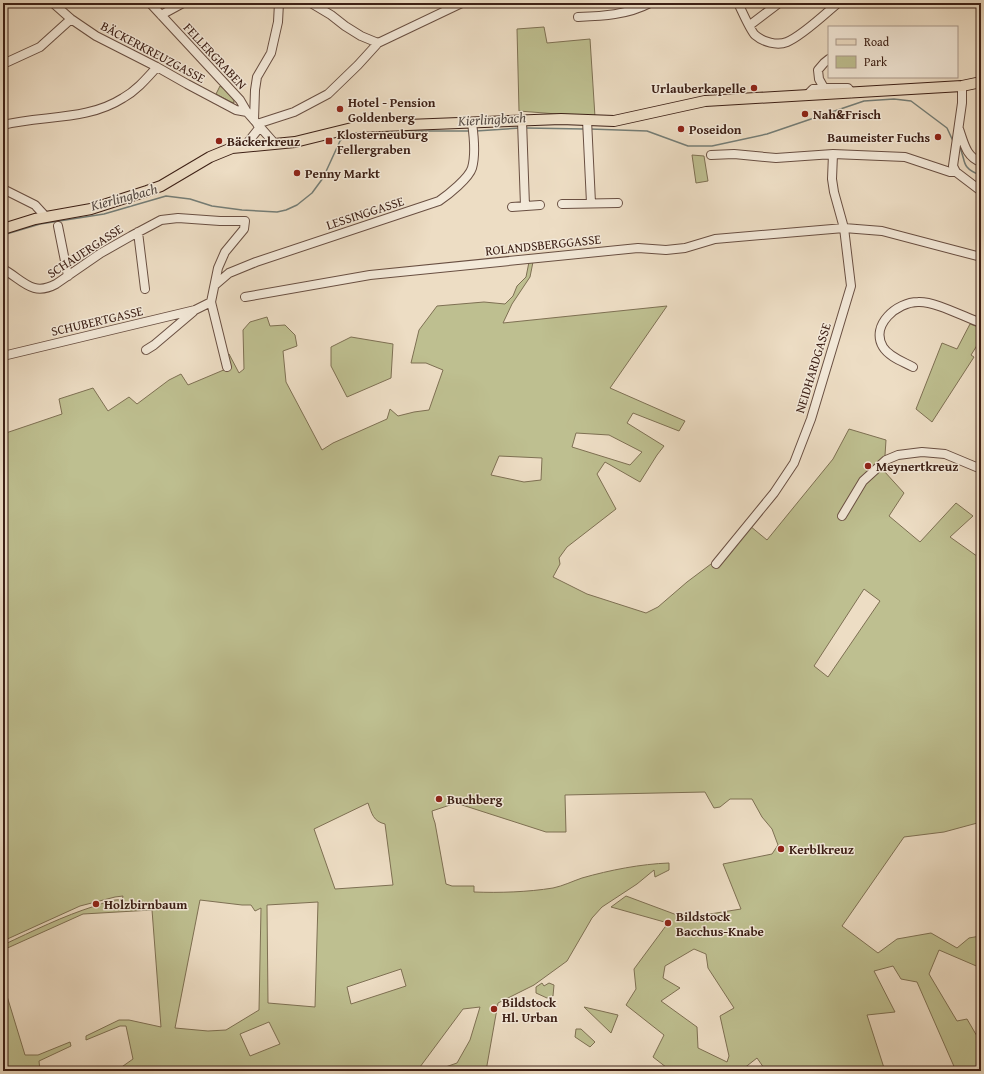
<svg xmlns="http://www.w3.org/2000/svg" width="984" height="1074" font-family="'Gentium Book Plus',serif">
<rect width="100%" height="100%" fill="#edddc4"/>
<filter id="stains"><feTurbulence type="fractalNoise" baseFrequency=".005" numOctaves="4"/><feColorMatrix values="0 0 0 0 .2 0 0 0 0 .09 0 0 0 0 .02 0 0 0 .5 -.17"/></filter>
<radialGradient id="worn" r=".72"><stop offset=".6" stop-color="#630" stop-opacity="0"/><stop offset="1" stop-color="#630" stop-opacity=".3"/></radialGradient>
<path fill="#bebf90" stroke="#7e7053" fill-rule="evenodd" d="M544,27L547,43L590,39L595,117L519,111L517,29Z
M220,86C226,90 234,96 234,103L231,102L216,94Z
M692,155L704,156L708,181L696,183Z
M529,262H533L530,277L512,304L503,323L667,306L610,388L685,421L679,431L633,413L627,423L664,446L657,455L640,482L605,462L597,474L616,509L567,547L559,558L560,564L553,577L587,594L646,613L658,607L687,582L711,564L720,554L750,526L767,540L833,459L849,429L886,440L884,471L904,493L889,516L920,542L956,503L973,516L950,537L981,559V822L944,832L904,837L842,926L878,953L897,939L931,933L957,948L969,938L980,936L981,968L939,950L929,974L957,1021L967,1019L981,1043V1071H956L917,982L901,979L893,966L874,971L895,1012L867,1015L885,1071H764V1068L757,1058L743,1069V1071H671L653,1057L664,1035L626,1005L636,989L634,969L668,923L611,907L626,896L685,918L741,909L723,864L772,854L778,845L772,829L762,817L752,799H730L720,807L714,808L705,792L565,795L566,832H546L456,803L432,811L433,817L435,823L446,884L452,886H474V892C500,893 528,892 553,888C563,886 573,881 582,878C610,870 641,864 669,863V870L655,877L654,870L637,884L602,907L592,918L567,961L534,985L498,1003L486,1071H434L457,1063L470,1040L480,1007L463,1009L417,1071H116L133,1059L126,1026H120L86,1040V1036L119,1020H129L161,1027L152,910L83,914L3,950V945C33,931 63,916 95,906C104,903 112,899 122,900L123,896L115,897L80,906L3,941V434L62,414L59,399L93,388L108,411L129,397L137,404L169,380L181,374L188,385L226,369L229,354L239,373L244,369L243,330L250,322L267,317L270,326L285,325L295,335L297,346L283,351L286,382L322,450L333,443L387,419L390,409L398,416L414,412L429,410L443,370L426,363H411L419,330L437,306L484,302L505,304L513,296L517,286L526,277ZM576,433L609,435L642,452L630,465L572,447ZM499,456L542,458L541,480L524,482L491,475ZM864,589L880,601L828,677L814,666ZM368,803C372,814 373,821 385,824L393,885L335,889L314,829ZM200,900L242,905H251L255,911L261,908L259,1010L226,1030L208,1031L175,1028ZM318,902L315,1007L268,1003L267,905ZM694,949L706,954L708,968L734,1008L720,1016L729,1056L727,1062L698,1048L697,1027L661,1001L680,988L663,978L665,966ZM401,969L406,986L351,1004L347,987ZM269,1022L280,1044L250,1056L240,1034Z
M970,324L981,328V339L971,355L974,357L932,422L916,409L942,343L957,349Z
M351,337L393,344L391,378L347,397L331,366V347Z
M3,983L25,1055H38L70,1042L71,1046L39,1061L40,1071H3Z
M542,983L544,986L549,983L554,985L553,996L547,998L536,993V987Z
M584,1007L618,1015L611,1033Z
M576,1029H581L595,1042L590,1047L575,1037Z"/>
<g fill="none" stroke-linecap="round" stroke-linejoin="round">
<path stroke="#747d76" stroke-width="1.5" d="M526,128L584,129
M590,129L647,131L688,146H712L767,134L864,101L894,99L911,101L947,128L953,141
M370,131H470
M476,131L520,128
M959,146C967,160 959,167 980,175L981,174
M3,235L40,224L104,214L166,196L190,199L212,206L242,210L277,212L286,210L297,205L312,193L323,178L340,141L345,136L353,133L366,132"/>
<defs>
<path id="minor" d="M53,3L71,19L96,36L157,67L187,84L236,110L247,112
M150,3L240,100L247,112L275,144
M311,3L331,15L345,26L361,36L378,43
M738,3C742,11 750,30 755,35C763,42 777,46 787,42C802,36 825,14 838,3
M161,15L183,3
M578,17C603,16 627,15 650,3
M750,25L779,3
M829,59L824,63L818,70L819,79L824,88H848L852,93
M3,64L40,47L71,19
M962,86V103L953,166L956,172L981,191
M807,95L813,89L824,88
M254,120L255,90L257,77L271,53L278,22L279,3
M587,120L591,203
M522,121L525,206
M257,124L294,112L328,94L358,65L378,43L462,3
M3,125C43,115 87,121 123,98C137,90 147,78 157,67
M959,129C964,143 966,157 981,162
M245,146L260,127
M711,155L734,154L776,158L833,154L905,157L950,172H956
M3,189L35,205L46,217
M562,204L618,203
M512,207L540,205
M58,226L68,276
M138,232L145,289
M3,269C23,280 32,297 56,284L101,253L131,236L161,220L178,218L220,221H245L244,229L225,252L218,268L211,302L227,367
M215,285L229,273L256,262L439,201C448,195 469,178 472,168C476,154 474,137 472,123
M245,297L370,275L638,248L666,250L685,248L715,239L844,228L882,231L981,257
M146,350L154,345L193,312
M3,356L195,310L211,302
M913,367C904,362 889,357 883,347C870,325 897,302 918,302C935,301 964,317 981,323
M842,516L863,481L886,460L898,455L922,452L945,454L981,469
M716,564L774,493L794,463L811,419L851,286L844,228L834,192L832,179L833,154"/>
<path id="major" d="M3,229L35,219L91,209L147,191L161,186L210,157L232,148L295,142L356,127L561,119L614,121L705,101L962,86L981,82"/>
</defs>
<use href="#minor" stroke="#694f42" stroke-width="10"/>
<use href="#major" stroke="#3d2016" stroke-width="12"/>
<use href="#minor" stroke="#f3e9d9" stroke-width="8"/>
<use href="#major" stroke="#edddc4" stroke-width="10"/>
</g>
<g fill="#8f2418" stroke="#f3e9d9" stroke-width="1.5">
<circle cx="754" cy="88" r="4"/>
<circle cx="340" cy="109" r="4"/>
<circle cx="805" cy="114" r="4"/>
<circle cx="681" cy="129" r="4"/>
<circle cx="938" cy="137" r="4"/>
<circle cx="219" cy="141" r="4"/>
<rect x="325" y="137" width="8" height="8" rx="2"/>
<circle cx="297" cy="173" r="4"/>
<circle cx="868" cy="466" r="4"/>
<circle cx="439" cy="799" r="4"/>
<circle cx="781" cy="849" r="4"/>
<circle cx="96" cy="904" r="4"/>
<circle cx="668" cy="923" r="4"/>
<circle cx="494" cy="1009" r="4"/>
</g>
<g text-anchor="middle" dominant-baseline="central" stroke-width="3" stroke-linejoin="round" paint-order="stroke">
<g font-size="13" fill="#3d2016" stroke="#f3e9d9">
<text transform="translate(153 52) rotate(28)">BÄCKERKREUZGASSE</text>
<text transform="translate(215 56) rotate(47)">FELLERGRABEN</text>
<text transform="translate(365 213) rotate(-18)">LESSINGGASSE</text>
<text transform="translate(543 245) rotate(-6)">ROLANDSBERGGASSE</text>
<text transform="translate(85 251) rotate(-33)">SCHAUERGASSE</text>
<text transform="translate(97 321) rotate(-13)">SCHUBERTGASSE</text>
<text transform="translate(813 368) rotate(-73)">NEIDHARDGASSE</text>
</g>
<g font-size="13" font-weight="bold" fill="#3d2016" stroke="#f3e9d9" text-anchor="start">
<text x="746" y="88" text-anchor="end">Urlauberkapelle</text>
<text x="348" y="102">Hotel - Pension<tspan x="348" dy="15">Goldenberg</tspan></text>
<text x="813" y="114">Nah&amp;Frisch</text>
<text x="689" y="129">Poseidon</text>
<text x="337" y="134">Klosterneuburg<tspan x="337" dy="15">Fellergraben</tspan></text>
<text x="930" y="137" text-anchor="end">Baumeister Fuchs</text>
<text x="227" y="141">Bäckerkreuz</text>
<text x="305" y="173">Penny Markt</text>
<text x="876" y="466">Meynertkreuz</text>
<text x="447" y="799">Buchberg</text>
<text x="789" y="849">Kerblkreuz</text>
<text x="104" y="904">Holzbirnbaum</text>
<text x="676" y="916">Bildstock<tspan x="676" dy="15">Bacchus-Knabe</tspan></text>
<text x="502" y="1002">Bildstock<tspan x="502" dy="15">Hl. Urban</tspan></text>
</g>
<g font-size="14" font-style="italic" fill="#594e46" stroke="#f3e9d9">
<text transform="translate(492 119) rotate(-3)">Kierlingbach</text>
<text transform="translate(124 197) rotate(-15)">Kierlingbach</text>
</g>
</g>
<rect width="984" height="1074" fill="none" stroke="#edddc4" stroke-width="16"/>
<rect x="4" y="4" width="976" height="1066" fill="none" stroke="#3d2016" stroke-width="2"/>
<rect x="8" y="8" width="968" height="1058" fill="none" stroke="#3d2016"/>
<rect x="828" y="26" width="130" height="52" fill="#f3e9d9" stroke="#aa998b"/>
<rect x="836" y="39" width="20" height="6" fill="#edddc4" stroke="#aa998b"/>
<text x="864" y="46" font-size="12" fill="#3d2016">Road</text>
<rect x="836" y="56" width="20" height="12" fill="#bebf90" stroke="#aa998b"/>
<text x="864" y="66" font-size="12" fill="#3d2016">Park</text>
<rect width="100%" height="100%" filter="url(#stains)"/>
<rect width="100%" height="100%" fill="url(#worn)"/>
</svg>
